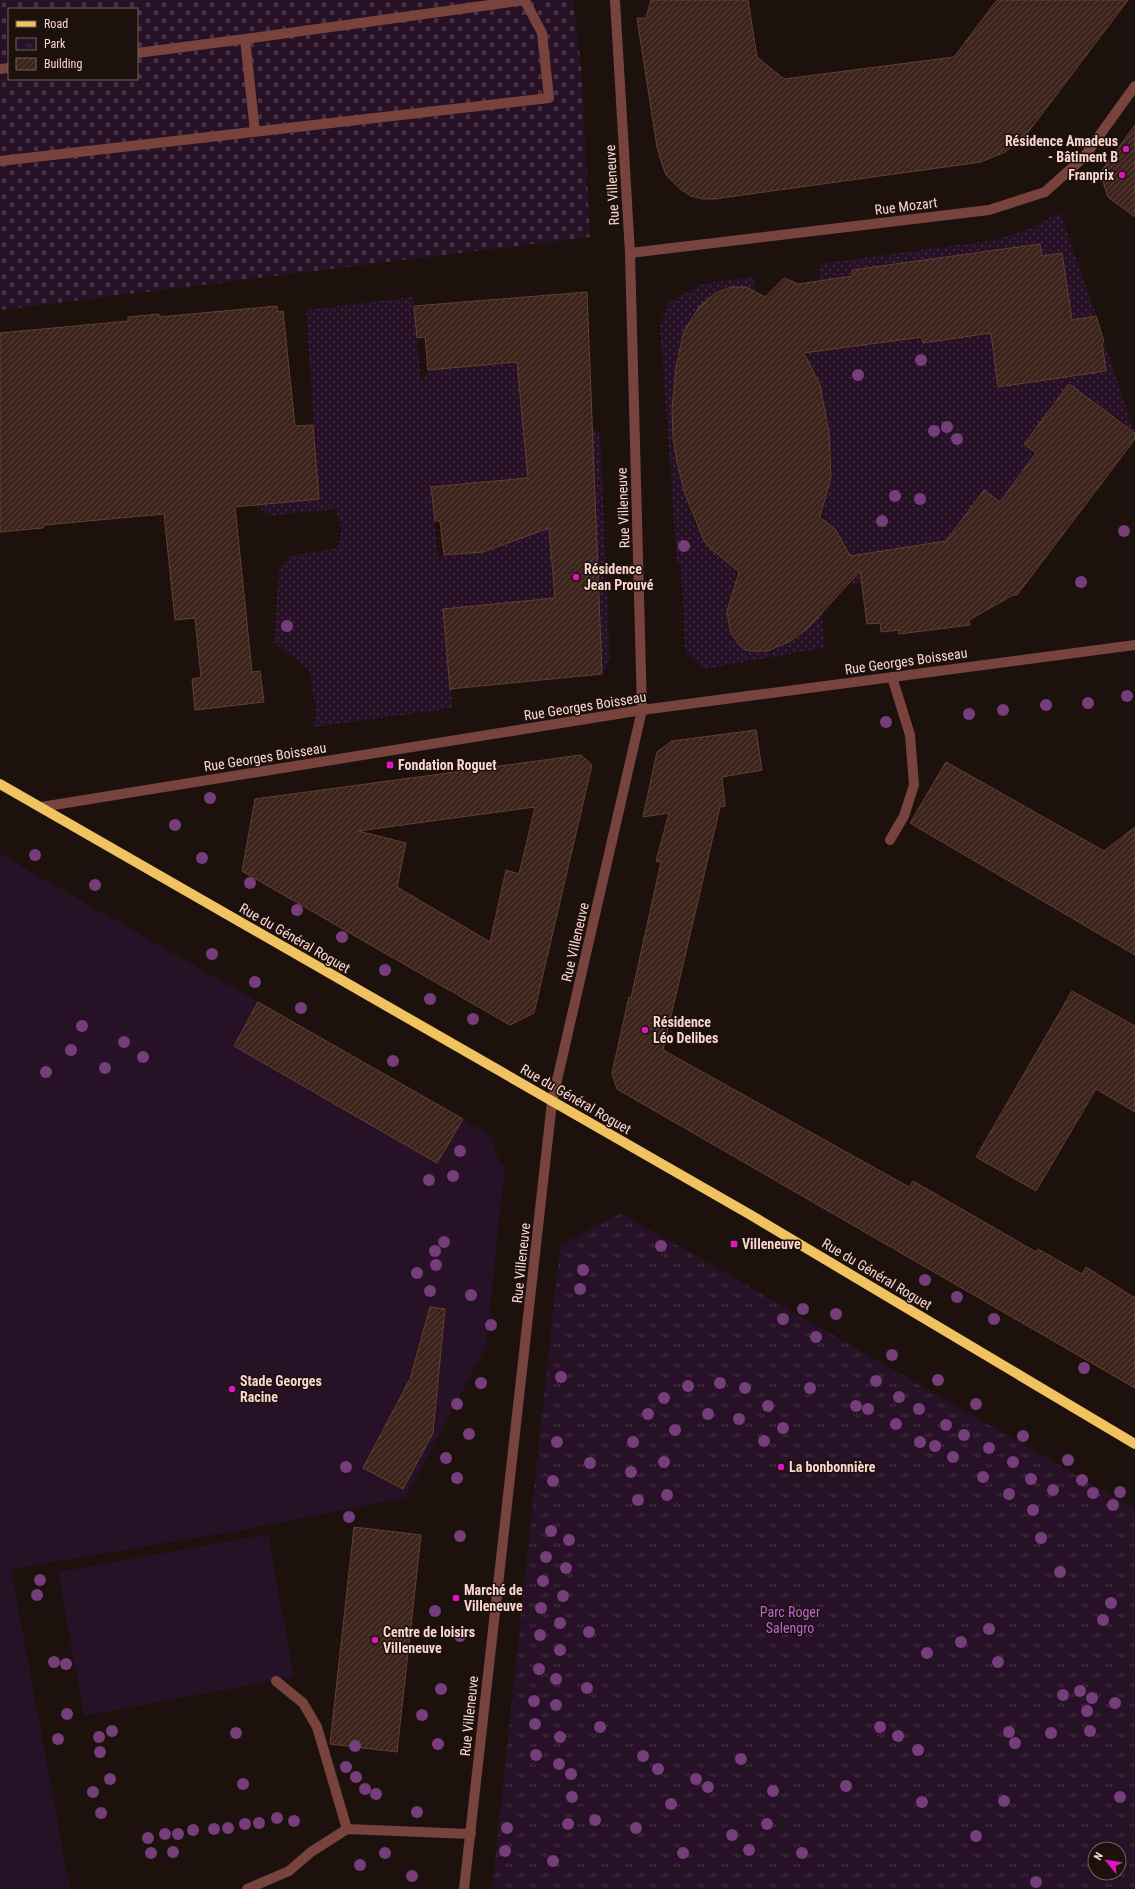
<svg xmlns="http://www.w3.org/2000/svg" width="1135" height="1889" font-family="'Roboto Condensed',sans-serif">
<defs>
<pattern id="grass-dots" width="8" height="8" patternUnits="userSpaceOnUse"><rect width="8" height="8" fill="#271126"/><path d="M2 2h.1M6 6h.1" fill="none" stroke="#473344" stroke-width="1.8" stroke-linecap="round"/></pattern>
<pattern id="cemetery-stones" width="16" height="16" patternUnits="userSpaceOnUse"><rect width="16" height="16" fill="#271126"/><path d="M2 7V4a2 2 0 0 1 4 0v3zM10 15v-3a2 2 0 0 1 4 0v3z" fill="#473344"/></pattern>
<pattern id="park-tufts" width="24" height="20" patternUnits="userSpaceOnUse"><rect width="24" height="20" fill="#271126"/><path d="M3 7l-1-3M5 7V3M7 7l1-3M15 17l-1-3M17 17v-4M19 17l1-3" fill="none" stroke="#473344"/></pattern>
<pattern id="building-hatch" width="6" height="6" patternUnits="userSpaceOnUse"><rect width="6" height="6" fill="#3c241c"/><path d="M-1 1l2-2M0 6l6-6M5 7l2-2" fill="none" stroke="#59433c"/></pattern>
</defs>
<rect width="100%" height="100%" fill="#1d110e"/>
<path fill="url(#grass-dots)" d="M1060,212L1096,316L1102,343L1105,344L1134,431L1082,393L1063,419L1024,444L1036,453L1000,502L980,538L859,570L861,583L840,586C845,569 849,545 837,531C832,526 827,523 823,517C823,500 831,485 832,468L822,394L820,385L806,358L809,353L922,337L923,343L1001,332L1069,304L1062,253L1042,256L1040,244L852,270L853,276L820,281L819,264L995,240L1032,228Z
M754,277L755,291C741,284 724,285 712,295C680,321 671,368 673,409C673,424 677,439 679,454C681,467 682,480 685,493C688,508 699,538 710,548C718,556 728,561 735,570C738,585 728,597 727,612C726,652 757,660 788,643C801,635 812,623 822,612L824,648L704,669L685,652L681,566L677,562L660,325L669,302L694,289L699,284Z
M413,297L421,382L428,370L517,362L592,430L600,433L610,659L602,674L594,472L431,488L438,559L444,555L483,552L549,527L555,598L443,609L453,708L314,727L316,711L309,669L274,643L279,569L290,556L338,548L342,528L336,509L269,516L256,505L319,499L306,310Z"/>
<path fill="url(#cemetery-stones)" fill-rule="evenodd" d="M0,0H573L581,66L590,237L0,310ZM9,9H137V79H9Z"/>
<path fill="url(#park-tufts)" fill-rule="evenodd" d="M621,1213L1135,1509V1889H492L560,1245ZM1095,1849H1119V1873H1095Z"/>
<path fill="#271126" d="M0,854L490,1135L499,1162L505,1165L486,1347L406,1497L243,1530L11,1569L70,1889H0Z
M268,1534L294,1677L84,1716L58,1572Z"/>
<path fill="url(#building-hatch)" stroke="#663e30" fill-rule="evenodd" d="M651,0H748L757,57L784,79L954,57L997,0H1128L1026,135L1005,152L981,162L714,199H703L691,196L681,190L666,175L662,164L657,147L637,18H646Z
M1135,125V217L1108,197L1100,173Z
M1040,244L1042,256L1062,253L1072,320L1096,316L1104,342L1102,343L1106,371L998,387L991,333L923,343L922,337L804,353L820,385L829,433L831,477L820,517L836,530L850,556L946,541L984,490L1000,502L1036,453L1024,444L1069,384L1135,433V439L1017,595H1013L969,620L970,625L899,634V630L881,632L880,623L867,624L860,571L808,628L789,642L767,651H751L744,649L738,644L730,631L727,611L739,572L710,548L704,541L685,494L677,462L673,437L672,409L676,366L684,331L699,307L715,293L731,287H746L765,297L784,278L798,284L853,276L852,270Z
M587,292L602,674L450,689L443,609L555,598L549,528L483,552L444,555L440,521H435L431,487L528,478L517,362L428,370L425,337L417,338L414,306Z
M277,306L278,312L283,311L295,426L313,425L319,499L235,507L252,672L260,671L264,702L195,710L192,679L201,677L195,618L175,620L164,514L44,525L43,528L0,532V333L128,321V317L159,314V317Z
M756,730L762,770L722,777L725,806L720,807L663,1050L909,1187L913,1181L1036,1252L1038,1249L1082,1274L1086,1267L1135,1298V1388L617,1089L612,1073L629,997L631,998L661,862L656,861L669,813L643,817L657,752L672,741Z
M581,755L592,765L534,1013L510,1025L242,871L255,799ZM535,807L519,874L506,870L490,942L397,887L406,843L358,831Z
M946,762L1104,851L1135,827V955L910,823Z
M1072,991L1135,1026V1112L1096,1089L1036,1191L976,1157Z
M258,1002L463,1119L437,1163L234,1046Z
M430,1307L445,1309L433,1433L403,1489L363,1468L410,1379Z
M354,1527L421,1535L397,1752L330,1744Z"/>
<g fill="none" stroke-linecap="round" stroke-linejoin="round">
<path stroke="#78433d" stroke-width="10" d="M245,39L255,132
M137,53L245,39L525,0
M0,69L9,68
M0,161L549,98L542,33L525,1
M630,253L989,210L1045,192L1084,157L1135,86
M41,807L642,710L1135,645
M890,840L904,816L914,785L910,735L892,677
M276,1681L303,1703L317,1727L347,1829
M247,1889L289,1871L311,1852L347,1829L471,1834
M464,1889L552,1102L642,710L630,253L615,0"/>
<path stroke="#f0c360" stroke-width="10" d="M0,784L749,1214L1135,1444"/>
</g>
<g fill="#753e7a">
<circle cx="921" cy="360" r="6"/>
<circle cx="858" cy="375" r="6"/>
<circle cx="947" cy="427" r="6"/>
<circle cx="934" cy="431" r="6"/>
<circle cx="957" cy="439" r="6"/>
<circle cx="895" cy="496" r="6"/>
<circle cx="920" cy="499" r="6"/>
<circle cx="882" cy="521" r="6"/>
<circle cx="1124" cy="531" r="6"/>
<circle cx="684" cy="546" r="6"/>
<circle cx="1081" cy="582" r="6"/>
<circle cx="287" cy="626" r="6"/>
<circle cx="1127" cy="696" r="6"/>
<circle cx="1088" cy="703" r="6"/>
<circle cx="1046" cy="705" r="6"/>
<circle cx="1003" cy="710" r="6"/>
<circle cx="969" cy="714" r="6"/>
<circle cx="886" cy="722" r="6"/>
<circle cx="210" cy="798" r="6"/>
<circle cx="175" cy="825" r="6"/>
<circle cx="35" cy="855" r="6"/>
<circle cx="202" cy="858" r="6"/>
<circle cx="250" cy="883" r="6"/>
<circle cx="95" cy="885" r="6"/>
<circle cx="297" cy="910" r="6"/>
<circle cx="342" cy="937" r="6"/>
<circle cx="212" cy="954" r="6"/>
<circle cx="385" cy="970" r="6"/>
<circle cx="255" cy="982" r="6"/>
<circle cx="430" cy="999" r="6"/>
<circle cx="301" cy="1008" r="6"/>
<circle cx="473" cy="1019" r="6"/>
<circle cx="82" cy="1026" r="6"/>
<circle cx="124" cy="1042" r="6"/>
<circle cx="71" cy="1050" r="6"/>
<circle cx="143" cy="1057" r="6"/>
<circle cx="393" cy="1061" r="6"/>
<circle cx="105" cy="1068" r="6"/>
<circle cx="46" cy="1072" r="6"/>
<circle cx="460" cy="1151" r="6"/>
<circle cx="453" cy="1176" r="6"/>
<circle cx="429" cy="1180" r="6"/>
<circle cx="444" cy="1242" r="6"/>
<circle cx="661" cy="1246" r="6"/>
<circle cx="435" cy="1251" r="6"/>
<circle cx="436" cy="1265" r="6"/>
<circle cx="583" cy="1270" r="6"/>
<circle cx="417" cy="1273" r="6"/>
<circle cx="925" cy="1280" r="6"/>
<circle cx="580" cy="1289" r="6"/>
<circle cx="430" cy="1291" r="6"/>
<circle cx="471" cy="1295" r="6"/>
<circle cx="957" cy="1297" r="6"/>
<circle cx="803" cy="1309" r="6"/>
<circle cx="836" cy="1314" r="6"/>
<circle cx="783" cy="1319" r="6"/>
<circle cx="994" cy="1319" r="6"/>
<circle cx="491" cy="1325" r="6"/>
<circle cx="816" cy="1337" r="6"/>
<circle cx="892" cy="1355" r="6"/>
<circle cx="1084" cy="1368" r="6"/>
<circle cx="561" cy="1377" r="6"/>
<circle cx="938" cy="1380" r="6"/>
<circle cx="876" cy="1381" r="6"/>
<circle cx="481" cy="1383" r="6"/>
<circle cx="720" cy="1383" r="6"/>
<circle cx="688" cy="1386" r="6"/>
<circle cx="745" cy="1388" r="6"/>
<circle cx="810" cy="1388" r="6"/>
<circle cx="899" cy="1397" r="6"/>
<circle cx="664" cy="1398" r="6"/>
<circle cx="457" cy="1404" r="6"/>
<circle cx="976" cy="1404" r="6"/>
<circle cx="768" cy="1406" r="6"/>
<circle cx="856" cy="1406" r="6"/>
<circle cx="868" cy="1409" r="6"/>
<circle cx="919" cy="1409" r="6"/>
<circle cx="648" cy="1414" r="6"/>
<circle cx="708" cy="1414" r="6"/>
<circle cx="739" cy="1419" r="6"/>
<circle cx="896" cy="1424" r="6"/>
<circle cx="946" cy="1425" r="6"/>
<circle cx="783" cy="1428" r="6"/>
<circle cx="675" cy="1430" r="6"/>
<circle cx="469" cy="1434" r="6"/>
<circle cx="964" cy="1435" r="6"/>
<circle cx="1023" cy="1436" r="6"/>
<circle cx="764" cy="1441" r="6"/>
<circle cx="557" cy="1442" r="6"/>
<circle cx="633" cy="1442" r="6"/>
<circle cx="920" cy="1442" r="6"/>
<circle cx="935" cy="1446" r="6"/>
<circle cx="989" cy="1448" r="6"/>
<circle cx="953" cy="1457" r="6"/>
<circle cx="446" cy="1458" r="6"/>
<circle cx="1068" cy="1460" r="6"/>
<circle cx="664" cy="1462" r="6"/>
<circle cx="1013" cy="1462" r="6"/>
<circle cx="590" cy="1463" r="6"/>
<circle cx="346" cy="1467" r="6"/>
<circle cx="631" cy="1472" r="6"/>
<circle cx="983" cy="1477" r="6"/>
<circle cx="457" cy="1478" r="6"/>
<circle cx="1031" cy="1479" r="6"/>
<circle cx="1082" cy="1480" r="6"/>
<circle cx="553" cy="1481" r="6"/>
<circle cx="1053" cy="1490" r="6"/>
<circle cx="1120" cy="1492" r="6"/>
<circle cx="1093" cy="1493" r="6"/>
<circle cx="1009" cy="1494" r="6"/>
<circle cx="667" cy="1495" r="6"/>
<circle cx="638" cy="1500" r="6"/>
<circle cx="1113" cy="1505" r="6"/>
<circle cx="1033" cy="1510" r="6"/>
<circle cx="349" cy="1517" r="6"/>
<circle cx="551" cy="1531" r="6"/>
<circle cx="460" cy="1536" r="6"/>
<circle cx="1041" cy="1538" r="6"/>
<circle cx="569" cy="1540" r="6"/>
<circle cx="546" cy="1557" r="6"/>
<circle cx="566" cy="1568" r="6"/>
<circle cx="1060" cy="1572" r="6"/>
<circle cx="40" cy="1580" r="6"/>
<circle cx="543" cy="1581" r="6"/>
<circle cx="37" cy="1595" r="6"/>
<circle cx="563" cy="1596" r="6"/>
<circle cx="1111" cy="1603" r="6"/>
<circle cx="541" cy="1608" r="6"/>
<circle cx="435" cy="1611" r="6"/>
<circle cx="1103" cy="1620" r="6"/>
<circle cx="560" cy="1623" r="6"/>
<circle cx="989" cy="1629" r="6"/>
<circle cx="589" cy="1632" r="6"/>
<circle cx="540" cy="1635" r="6"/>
<circle cx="460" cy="1636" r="6"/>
<circle cx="961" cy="1642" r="6"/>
<circle cx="560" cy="1650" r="6"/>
<circle cx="927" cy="1653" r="6"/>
<circle cx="54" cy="1662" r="6"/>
<circle cx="998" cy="1662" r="6"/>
<circle cx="66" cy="1664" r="6"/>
<circle cx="539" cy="1669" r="6"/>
<circle cx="556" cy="1679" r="6"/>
<circle cx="587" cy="1688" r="6"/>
<circle cx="441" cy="1689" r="6"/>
<circle cx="1080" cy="1691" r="6"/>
<circle cx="1063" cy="1695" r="6"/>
<circle cx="1092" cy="1698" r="6"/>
<circle cx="534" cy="1701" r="6"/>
<circle cx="1115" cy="1703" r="6"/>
<circle cx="556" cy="1705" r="6"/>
<circle cx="1087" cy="1711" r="6"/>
<circle cx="67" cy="1714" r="6"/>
<circle cx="422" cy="1715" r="6"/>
<circle cx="535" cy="1724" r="6"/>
<circle cx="600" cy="1727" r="6"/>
<circle cx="880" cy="1727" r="6"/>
<circle cx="112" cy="1731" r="6"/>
<circle cx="1090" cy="1731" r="6"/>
<circle cx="1009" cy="1732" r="6"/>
<circle cx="236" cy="1733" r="6"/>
<circle cx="1051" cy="1733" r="6"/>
<circle cx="898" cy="1736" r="6"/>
<circle cx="99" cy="1737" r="6"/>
<circle cx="560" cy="1737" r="6"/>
<circle cx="58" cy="1739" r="6"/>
<circle cx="1015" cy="1743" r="6"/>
<circle cx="438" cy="1744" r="6"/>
<circle cx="355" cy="1746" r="6"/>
<circle cx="918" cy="1750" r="6"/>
<circle cx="100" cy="1752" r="6"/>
<circle cx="536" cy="1755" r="6"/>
<circle cx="643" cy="1756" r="6"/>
<circle cx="741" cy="1759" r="6"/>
<circle cx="559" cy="1764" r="6"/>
<circle cx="346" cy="1767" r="6"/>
<circle cx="658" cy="1769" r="6"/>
<circle cx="571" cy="1774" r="6"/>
<circle cx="356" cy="1777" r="6"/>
<circle cx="110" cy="1779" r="6"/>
<circle cx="696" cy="1779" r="6"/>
<circle cx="243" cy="1784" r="6"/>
<circle cx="846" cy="1786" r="6"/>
<circle cx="708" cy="1787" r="6"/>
<circle cx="365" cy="1789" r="6"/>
<circle cx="773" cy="1791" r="6"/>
<circle cx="93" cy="1792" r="6"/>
<circle cx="376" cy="1794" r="6"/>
<circle cx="572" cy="1797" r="6"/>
<circle cx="1120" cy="1797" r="6"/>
<circle cx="1004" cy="1801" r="6"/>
<circle cx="922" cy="1802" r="6"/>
<circle cx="671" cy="1804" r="6"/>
<circle cx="417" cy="1812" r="6"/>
<circle cx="101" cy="1813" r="6"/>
<circle cx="277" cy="1818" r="6"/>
<circle cx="595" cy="1820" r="6"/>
<circle cx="294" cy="1821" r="6"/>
<circle cx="259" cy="1823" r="6"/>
<circle cx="245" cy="1824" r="6"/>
<circle cx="568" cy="1824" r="6"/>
<circle cx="767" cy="1824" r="6"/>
<circle cx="228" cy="1828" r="6"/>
<circle cx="507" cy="1828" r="6"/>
<circle cx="636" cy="1828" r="6"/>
<circle cx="214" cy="1829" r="6"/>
<circle cx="193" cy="1830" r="6"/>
<circle cx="165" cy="1834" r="6"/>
<circle cx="178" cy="1834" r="6"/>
<circle cx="732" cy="1835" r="6"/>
<circle cx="976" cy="1836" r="6"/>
<circle cx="148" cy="1838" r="6"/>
<circle cx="749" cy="1850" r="6"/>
<circle cx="505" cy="1851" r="6"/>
<circle cx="173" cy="1852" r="6"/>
<circle cx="151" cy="1853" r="6"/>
<circle cx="385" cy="1853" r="6"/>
<circle cx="683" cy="1853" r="6"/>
<circle cx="802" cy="1853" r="6"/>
<circle cx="553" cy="1861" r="6"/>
<circle cx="360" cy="1865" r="6"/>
<circle cx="412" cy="1876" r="6"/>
<circle cx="1036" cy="1882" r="6"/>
</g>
<g fill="#e015c0" stroke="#1d110e" stroke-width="1.5">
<circle cx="1126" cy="149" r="4"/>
<circle cx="1122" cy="175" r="4"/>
<circle cx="576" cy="577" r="4"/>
<rect x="386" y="761" width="8" height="8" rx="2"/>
<circle cx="645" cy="1030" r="4"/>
<rect x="730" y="1240" width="8" height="8" rx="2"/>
<circle cx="232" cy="1389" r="4"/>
<circle cx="781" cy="1467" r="4"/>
<circle cx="456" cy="1598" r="4"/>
<circle cx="375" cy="1640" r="4"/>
</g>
<g text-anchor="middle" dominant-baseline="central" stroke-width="3" stroke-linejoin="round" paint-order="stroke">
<g font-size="14" font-weight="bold" fill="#fad6cf" stroke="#1d110e" text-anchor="start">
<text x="1118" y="141" text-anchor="end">Résidence Amadeus<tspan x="1118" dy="16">- Bâtiment B</tspan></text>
<text x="1114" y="175" text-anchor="end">Franprix</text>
<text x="584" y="569">Résidence<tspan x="584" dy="16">Jean Prouvé</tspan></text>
<text x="398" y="765">Fondation Roguet</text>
<text x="653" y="1022">Résidence<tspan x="653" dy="16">Léo Delibes</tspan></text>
<text x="742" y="1244">Villeneuve</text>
<text x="240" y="1381">Stade Georges<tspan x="240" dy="16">Racine</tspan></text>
<text x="789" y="1467">La bonbonnière</text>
<text x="464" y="1590">Marché de<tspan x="464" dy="16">Villeneuve</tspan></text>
<text x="383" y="1632">Centre de loisirs<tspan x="383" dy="16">Villeneuve</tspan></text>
</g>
<g font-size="14" fill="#fad6cf" stroke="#1d110e">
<text transform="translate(612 185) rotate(-93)">Rue Villeneuve</text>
<text transform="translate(906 206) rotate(-7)">Rue Mozart</text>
<text transform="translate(623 508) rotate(-92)">Rue Villeneuve</text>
<text transform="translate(906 661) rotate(-8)">Rue Georges Boisseau</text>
<text transform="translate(585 706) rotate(-9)">Rue Georges Boisseau</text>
<text transform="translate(265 757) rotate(-9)">Rue Georges Boisseau</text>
<text transform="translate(295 938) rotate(30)">Rue du Général Roguet</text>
<text transform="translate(575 942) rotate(-77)">Rue Villeneuve</text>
<text transform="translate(576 1099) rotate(30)">Rue du Général Roguet</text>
<text transform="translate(521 1263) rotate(-84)">Rue Villeneuve</text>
<text transform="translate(877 1274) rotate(31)">Rue du Général Roguet</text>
<text transform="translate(469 1716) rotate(-84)">Rue Villeneuve</text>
</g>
<g font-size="14" fill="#bd62d3" stroke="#1d110e">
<text x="790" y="1612">Parc Roger<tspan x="790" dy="16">Salengro</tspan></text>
</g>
</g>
<rect x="8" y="8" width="130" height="72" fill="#1d110e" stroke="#75605b"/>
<rect x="16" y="21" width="20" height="6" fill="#f0c360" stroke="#75605b"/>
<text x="44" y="28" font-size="12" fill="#fad6cf">Road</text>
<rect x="16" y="38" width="20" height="12" fill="url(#park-tufts)" stroke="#75605b"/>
<text x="44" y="48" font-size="12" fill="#fad6cf">Park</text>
<rect x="16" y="58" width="20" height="12" fill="url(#building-hatch)" stroke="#75605b"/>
<text x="44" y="68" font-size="12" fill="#fad6cf">Building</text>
<g transform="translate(1107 1861) rotate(300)"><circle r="19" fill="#1d110e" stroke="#75605b"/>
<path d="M0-3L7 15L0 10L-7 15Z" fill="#e015c0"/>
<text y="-6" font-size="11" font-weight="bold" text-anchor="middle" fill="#fad6cf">N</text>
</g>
</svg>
